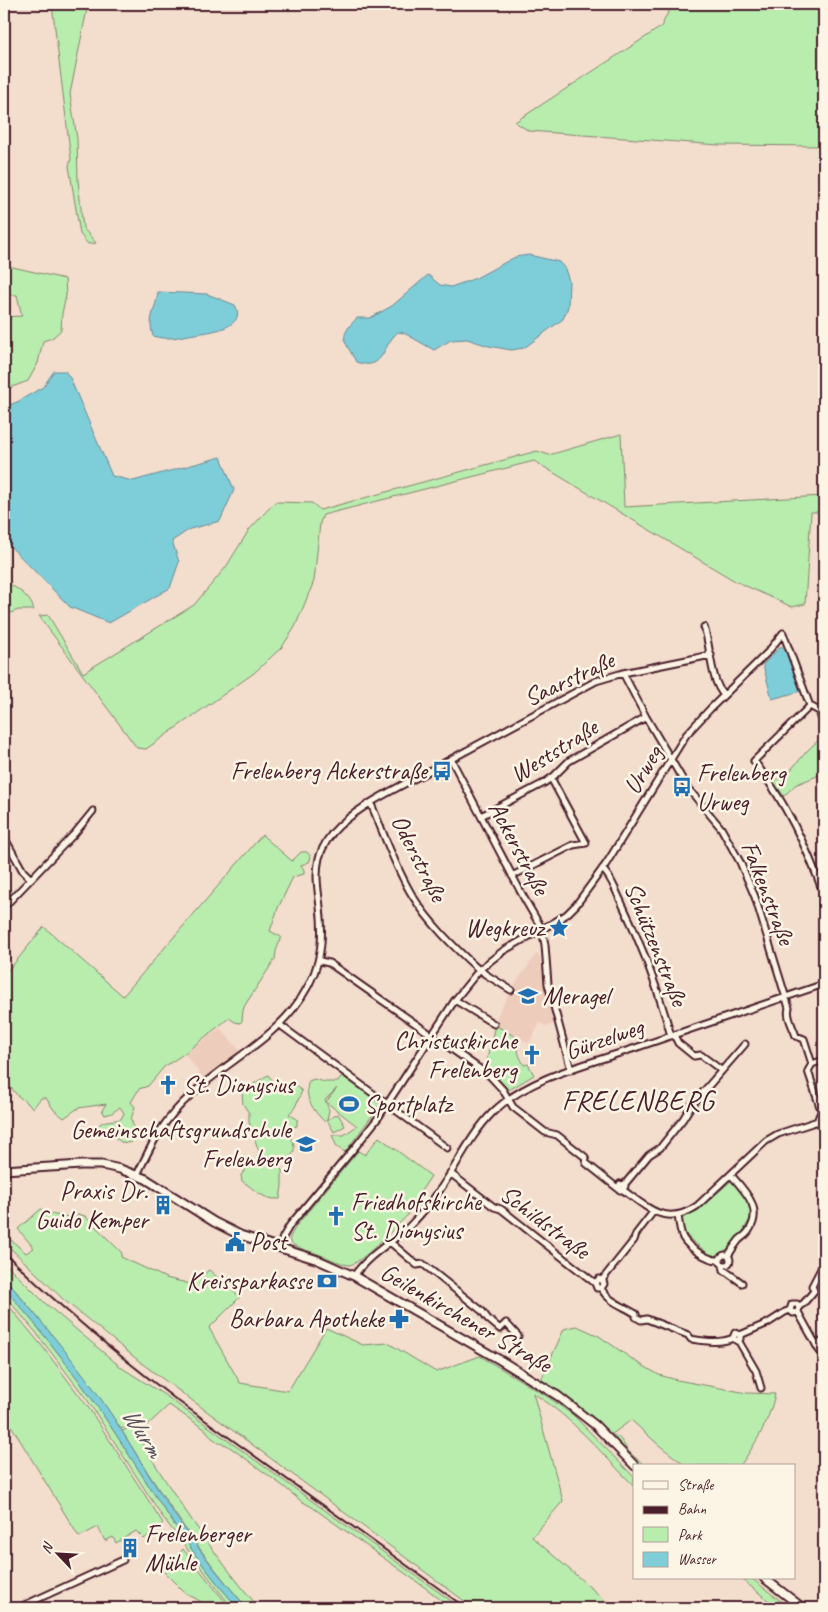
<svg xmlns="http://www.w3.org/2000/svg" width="828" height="1612" font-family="Caveat,sans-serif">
<rect width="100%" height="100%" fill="#f3ddcd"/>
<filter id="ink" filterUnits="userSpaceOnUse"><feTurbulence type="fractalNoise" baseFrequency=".02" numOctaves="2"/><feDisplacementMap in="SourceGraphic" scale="10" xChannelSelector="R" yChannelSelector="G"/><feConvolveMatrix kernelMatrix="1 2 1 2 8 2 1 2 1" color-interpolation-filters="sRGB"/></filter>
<g filter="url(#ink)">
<path fill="#edccbc" d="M537,953L540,958L544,983L554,1024L546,1026L540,1023L529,1043L513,1036L509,1043L492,1034L498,1014L513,987Z
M220,1028L240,1051L203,1078L185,1054Z"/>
<path fill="#b8edae" stroke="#81866c" d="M52,4H88L70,94L77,139L78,180L83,228L96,243L88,244L80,234L69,166L71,159Z
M672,4H824V146L719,145L529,131L515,122L661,27Z
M4,265L65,279L66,296L62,313L61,330L52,338L43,341L38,363L28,381L4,390V317L22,316L17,295H4Z
M621,434L624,507L824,496V512H811L805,604L792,607L735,581L534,461L323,515L320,523L314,581L295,627L282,647L254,673L146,749L137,748L39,616L48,615L83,673L194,605L226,567L249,530L275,502L312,503L320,510L537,451L549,455Z
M4,581C16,588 30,595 34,610H18L4,616Z
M823,736L824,773L795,785L784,796L773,782L788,773L808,750Z
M262,835L292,861L301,852H307L311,857L309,862L301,865L304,870V874L293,877L278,908L270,931L281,937L276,951L275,959L245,1005L243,1010L242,1021L240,1023L235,1022L229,1018L185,1053L164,1067L148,1086L139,1089L131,1102L135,1107L131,1119L136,1134L134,1139L130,1143L121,1142L112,1135L97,1134L95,1131C101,1118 109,1122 121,1119L124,1113L120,1107L112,1113L105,1115L102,1110L106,1104L78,1108L64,1118L54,1110L46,1098H41L33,1108L17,1095L4,1079V974L12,966L44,927L123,996Z
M495,1025L519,1039C516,1050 519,1056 524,1065L528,1064L534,1075L509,1090L494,1074L483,1065L486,1063Z
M268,1075L282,1092L291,1082L302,1091L295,1107L289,1114L297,1119V1126L287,1129C287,1135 290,1135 292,1140C298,1151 291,1161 279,1159L277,1165L282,1170V1186L280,1199C262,1200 256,1190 242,1181L241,1175L247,1168L256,1163L259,1152L249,1122V1113L243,1104L242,1093L247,1088Z
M342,1076L381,1104L345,1152L337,1147L332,1135H344L357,1126L326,1102L337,1088L325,1100L329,1110L327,1120L338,1114L345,1126L334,1132L327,1120L325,1122C314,1112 303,1096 309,1081L314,1079L325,1082H338Z
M379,1137L431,1176L409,1209L408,1215C398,1224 360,1265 349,1265C343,1265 320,1254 312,1252C304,1249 293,1248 289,1239L296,1226L358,1151L365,1155Z
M733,1179L748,1198L752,1215C743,1233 733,1247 715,1257L711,1256L690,1239L683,1230L681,1218L696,1212Z
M41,1209L55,1215L77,1218L78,1214L85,1216L122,1253L121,1257L166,1278L191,1284L209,1270L240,1297L209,1328L240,1383L288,1391L326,1328L363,1345L388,1343L436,1372L480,1356L548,1397L573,1415L634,1477V1486C602,1454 572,1417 533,1393L563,1501L532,1537L614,1608H474L144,1365L64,1300L4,1242V1234L26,1253L34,1248L18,1229Z
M4,1262L46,1304L104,1353L122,1368L166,1396L461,1608H451L427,1589L312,1507L301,1501L283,1486L227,1445L219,1443L211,1437L206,1430L169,1405L137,1435C174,1496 213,1554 259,1608H247C199,1553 160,1493 122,1431L127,1429L126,1427L121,1429C86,1375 45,1326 4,1277Z
M4,1288C44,1333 82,1382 115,1433C154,1493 190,1554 238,1608H232L162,1516L88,1401L34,1330L4,1295Z
M4,1300L42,1346L88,1407L163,1523L144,1539L136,1531L116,1543L113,1537L105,1541L98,1527L79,1537L4,1414Z
M577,1326L599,1336L635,1361L659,1375L677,1380L747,1393L775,1394C769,1422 756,1443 740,1466H686L660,1446L631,1420L611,1435C620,1436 622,1441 626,1448C630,1454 639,1460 645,1466H640L591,1417L541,1380L564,1329Z
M183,1549L230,1608H212L184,1592L163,1571Z
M740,1578H751L790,1608H778Z"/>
<path fill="#7eced9" stroke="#698893" d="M529,255L559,262L565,269L569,281L568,307L563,319L524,348L511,350L489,346L467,339L451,340L434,350L404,333L398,332C381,346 385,372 356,362C346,341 336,339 357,318H370L392,306L428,275L440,285L451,287L476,278L515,257Z
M158,292L207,294L235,305C248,328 209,332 195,334C180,336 168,341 153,336C147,318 156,310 158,292Z
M54,371H65L70,378L112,476L133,481L221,457L234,490L220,521L190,529L172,541L179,562L170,588L109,623L70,607L4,540V407L17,402L43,387Z
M781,646L786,651L801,691L772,699L763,665Z
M4,1277C35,1315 68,1352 97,1393C121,1427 141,1464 164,1499C189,1537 217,1574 247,1608H238C190,1554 154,1493 115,1433C82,1382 44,1333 4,1288Z"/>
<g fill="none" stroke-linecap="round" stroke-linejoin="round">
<defs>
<path id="minor" d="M704,627C711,646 710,681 724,695
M623,673L646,717L687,787L721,828L740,862L755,897L789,1008C786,1016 793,1027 796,1036L804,1039L805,1042L812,1064L808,1071L822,1113
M810,706L754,761C785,801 807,847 824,895
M451,759L524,898L542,929L545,945L548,984L571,1070
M371,804C384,834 395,867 412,895C430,924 454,947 479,970
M481,816L544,783L554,776L569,761L646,717
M4,837L23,871L31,879
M602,869C610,875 614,887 618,895C640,940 658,988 671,1036
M512,876L573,845L586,843L551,778
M4,907L75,833L93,811
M320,961L329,963L490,1076L503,1090L513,1107L545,1132L557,1135L585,1157L586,1163L620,1190H623L625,1186L620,1184L618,1188
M480,969L485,974L511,990
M455,1000L494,1024
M280,1025L447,1148
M674,1035L678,1043L694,1056L701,1055L721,1070
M812,1064L824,1060
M824,1113L820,1114L818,1119L819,1123L824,1125
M450,1173L494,1207L501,1209L595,1283L597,1288H601L604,1284L603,1281L599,1279L595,1283
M137,1175C153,1141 163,1120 192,1094C224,1064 265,1044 293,1009C319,976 325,948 320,907C318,890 315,875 319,858C322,847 330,834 339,826C364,803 399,787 429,771C485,741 540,711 596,681L623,673L711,655
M624,1185L649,1155L660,1148L683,1119L691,1106L745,1044
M623,1190C648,1208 666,1227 697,1206L766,1141L778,1134L818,1121
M678,1215C679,1223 680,1232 683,1238C689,1248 709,1261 719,1260
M390,1242L417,1265L423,1264L437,1275L482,1311L488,1319L500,1329L506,1323L518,1336
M279,1248L283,1237L290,1225L356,1146L378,1118L455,1000L480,969L503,951L558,920L567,914L576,905L606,864L686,735L710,709L768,652L783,633L810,706L819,711L824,726
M720 1260a5 5 0 1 1 10 0a5 5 0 1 1-10 0Z
M728,1256C731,1251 735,1245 739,1240C742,1237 745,1236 748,1232C764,1210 746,1192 731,1175
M723,1265L724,1270L742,1283
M354,1276C366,1258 385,1246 402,1233C411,1226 418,1217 426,1208C452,1179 465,1140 493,1112C530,1076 593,1063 641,1046C702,1025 763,1005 824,984
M602,1280L634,1240L636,1234L653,1212
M601,1288C608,1302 624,1306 636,1314V1317L641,1320L647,1319L688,1335L691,1339C704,1341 720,1344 733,1338L737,1341L740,1339V1335L735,1333L733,1338
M799,1306L803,1304L814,1291L812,1286L824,1263
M798,1312L824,1359
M740,1335L768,1323L785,1312L790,1310L793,1313L798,1312L799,1307L797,1304H792L790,1310
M738,1340L756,1371L761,1388
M816,1345L824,1340
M18,1608L123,1560"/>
<path id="secondary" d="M4,1170L81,1165H102L120,1169L146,1179L214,1222L240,1235L318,1260L354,1276L500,1360L558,1396L595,1425L635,1466
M764,1578L803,1608"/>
</defs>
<use href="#minor" stroke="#4a1f2b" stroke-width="9"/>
<use href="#secondary" stroke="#4a1f2b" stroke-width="11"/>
<use href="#minor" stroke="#fcf5e5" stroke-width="5"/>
<use href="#secondary" stroke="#fcf5e5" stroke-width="7"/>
<path stroke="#4a1f2b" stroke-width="2" d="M4,1252C57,1305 114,1352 174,1398L466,1608"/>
</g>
</g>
<defs>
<symbol id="bus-bare" viewBox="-9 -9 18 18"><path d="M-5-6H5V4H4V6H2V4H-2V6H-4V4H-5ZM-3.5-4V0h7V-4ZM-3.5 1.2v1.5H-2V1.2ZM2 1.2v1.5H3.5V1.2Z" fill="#1f6fb2" stroke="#fcf5e5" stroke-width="2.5" paint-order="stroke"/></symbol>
<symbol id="sight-bare" viewBox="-9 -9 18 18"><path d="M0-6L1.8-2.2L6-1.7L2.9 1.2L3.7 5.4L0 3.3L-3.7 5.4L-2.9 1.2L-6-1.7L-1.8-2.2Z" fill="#1f6fb2" stroke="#fcf5e5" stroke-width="2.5" paint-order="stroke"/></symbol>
<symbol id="school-bare" viewBox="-9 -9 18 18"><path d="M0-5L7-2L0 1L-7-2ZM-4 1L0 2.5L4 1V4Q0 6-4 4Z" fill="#1f6fb2" stroke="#fcf5e5" stroke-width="2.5" paint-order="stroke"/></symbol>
<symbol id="church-bare" viewBox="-9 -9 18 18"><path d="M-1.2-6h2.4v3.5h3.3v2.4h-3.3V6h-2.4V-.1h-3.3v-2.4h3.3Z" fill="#1f6fb2" stroke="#fcf5e5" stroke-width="2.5" paint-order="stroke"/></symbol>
<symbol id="stadium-bare" viewBox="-9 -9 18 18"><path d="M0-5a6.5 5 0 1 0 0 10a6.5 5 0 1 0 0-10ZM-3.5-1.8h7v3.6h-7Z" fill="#1f6fb2" stroke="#fcf5e5" stroke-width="2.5" paint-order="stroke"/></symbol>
<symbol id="building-bare" viewBox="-9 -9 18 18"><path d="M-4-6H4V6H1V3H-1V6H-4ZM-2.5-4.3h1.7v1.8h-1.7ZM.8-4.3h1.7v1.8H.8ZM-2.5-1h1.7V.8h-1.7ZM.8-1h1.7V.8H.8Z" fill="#1f6fb2" stroke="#fcf5e5" stroke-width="2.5" paint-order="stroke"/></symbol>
<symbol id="civic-bare" viewBox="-9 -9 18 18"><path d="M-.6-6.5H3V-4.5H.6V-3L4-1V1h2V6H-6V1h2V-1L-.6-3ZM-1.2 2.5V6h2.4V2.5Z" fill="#1f6fb2" stroke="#fcf5e5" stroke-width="2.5" paint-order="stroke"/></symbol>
<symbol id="bank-bare" viewBox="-9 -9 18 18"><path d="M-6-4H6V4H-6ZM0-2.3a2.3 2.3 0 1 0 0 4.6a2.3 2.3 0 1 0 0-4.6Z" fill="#1f6fb2" stroke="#fcf5e5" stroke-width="2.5" paint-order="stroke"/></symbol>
<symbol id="pharmacy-bare" viewBox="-9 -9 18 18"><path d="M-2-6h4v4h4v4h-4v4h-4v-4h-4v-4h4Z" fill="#1f6fb2" stroke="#fcf5e5" stroke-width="2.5" paint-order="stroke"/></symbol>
</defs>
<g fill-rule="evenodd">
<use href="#bus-bare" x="428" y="757" width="28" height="28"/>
<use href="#bus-bare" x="668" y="773" width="28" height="28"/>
<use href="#sight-bare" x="545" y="914" width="28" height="28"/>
<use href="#school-bare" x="514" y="982" width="28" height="28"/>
<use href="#church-bare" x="518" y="1041" width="28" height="28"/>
<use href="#church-bare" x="154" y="1071" width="28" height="28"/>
<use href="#stadium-bare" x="335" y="1090" width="28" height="28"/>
<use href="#school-bare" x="292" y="1130" width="28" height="28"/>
<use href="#building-bare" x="149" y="1191" width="28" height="28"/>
<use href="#church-bare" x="322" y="1202" width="28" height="28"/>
<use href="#civic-bare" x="221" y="1228" width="28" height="28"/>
<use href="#bank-bare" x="313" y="1267" width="28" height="28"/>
<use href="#pharmacy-bare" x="385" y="1305" width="28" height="28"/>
<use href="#building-bare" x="116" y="1534" width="28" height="28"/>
</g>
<g text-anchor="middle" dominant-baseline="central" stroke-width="5" stroke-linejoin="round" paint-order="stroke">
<g font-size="25" fill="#4a1f2b" stroke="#fcf5e5">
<text transform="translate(569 679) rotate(-25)">Saarstraße</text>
<text transform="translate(554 751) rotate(-32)">Weststraße</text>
<text transform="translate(643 770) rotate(-59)">Urweg</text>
<text transform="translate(519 848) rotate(62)">Ackerstraße</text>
<text transform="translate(419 858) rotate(63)">Oderstraße</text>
<text transform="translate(768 893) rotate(69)">Falkenstraße</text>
<text transform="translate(656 944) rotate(68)">Schützenstraße</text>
<text transform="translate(604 1039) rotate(-19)">Gürzelweg</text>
<text transform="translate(545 1222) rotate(37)">Schildstraße</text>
<text transform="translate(466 1318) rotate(30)">Geilenkirchener Straße</text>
</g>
<g font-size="25" fill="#4a1f2b" stroke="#fcf5e5" text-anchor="end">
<text x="427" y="771">Frelenberg Ackerstraße</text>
<text x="697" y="773" text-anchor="start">Frelenberg<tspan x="697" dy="29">Urweg</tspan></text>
<text x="544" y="928">Wegkreuz</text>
<text x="543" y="996" text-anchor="start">Meragel</text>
<text x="517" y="1041">Christuskirche<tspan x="517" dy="29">Frelenberg</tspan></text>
<text x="183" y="1085" text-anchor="start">St. Dionysius</text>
<text x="364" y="1104" text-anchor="start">Sportplatz</text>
<text x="291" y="1130">Gemeinschaftsgrundschule<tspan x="291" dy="29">Frelenberg</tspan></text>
<text x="148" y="1191">Praxis Dr.<tspan x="148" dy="29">Guido Kemper</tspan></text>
<text x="351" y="1202" text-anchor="start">Friedhofskirche<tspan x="351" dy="29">St. Dionysius</tspan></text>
<text x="250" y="1242" text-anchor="start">Post</text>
<text x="312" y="1281">Kreissparkasse</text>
<text x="384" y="1319">Barbara Apotheke</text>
<text x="145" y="1534" text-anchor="start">Frelenberger<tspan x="145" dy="29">Mühle</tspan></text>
</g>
<g font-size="26" font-style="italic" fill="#5a545f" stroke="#fcf5e5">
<text transform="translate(143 1432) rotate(57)">Wurm</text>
</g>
<g font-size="28" letter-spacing="1" fill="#4a1f2b" stroke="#fcf5e5">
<text x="638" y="1100">FRELENBERG</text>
</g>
</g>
<rect width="828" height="1612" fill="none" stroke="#fcf5e5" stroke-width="20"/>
<rect x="10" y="10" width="808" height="1592" fill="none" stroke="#4a1f2b" stroke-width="2" filter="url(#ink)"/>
<rect x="633" y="1464" width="162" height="115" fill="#fcf5e5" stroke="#b59f9b"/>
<rect x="643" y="1481" width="25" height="8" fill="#fcf5e5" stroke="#b59f9b"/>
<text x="678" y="1490" font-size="15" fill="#4a1f2b">Straße</text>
<rect x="643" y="1506" width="25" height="8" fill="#4a1f2b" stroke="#b59f9b"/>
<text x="678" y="1514" font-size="15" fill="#4a1f2b">Bahn</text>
<rect x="643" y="1527" width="25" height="15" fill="#b8edae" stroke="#b59f9b"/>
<text x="678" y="1540" font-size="15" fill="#4a1f2b">Park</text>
<rect x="643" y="1552" width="25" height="15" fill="#7eced9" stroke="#b59f9b"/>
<text x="678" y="1564" font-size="15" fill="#4a1f2b">Wasser</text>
<g transform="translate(58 1554) rotate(295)" stroke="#fcf5e5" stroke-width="4" paint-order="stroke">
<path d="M0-4L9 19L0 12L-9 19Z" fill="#4a1f2b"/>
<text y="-8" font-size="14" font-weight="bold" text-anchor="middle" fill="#4a1f2b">N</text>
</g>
</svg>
